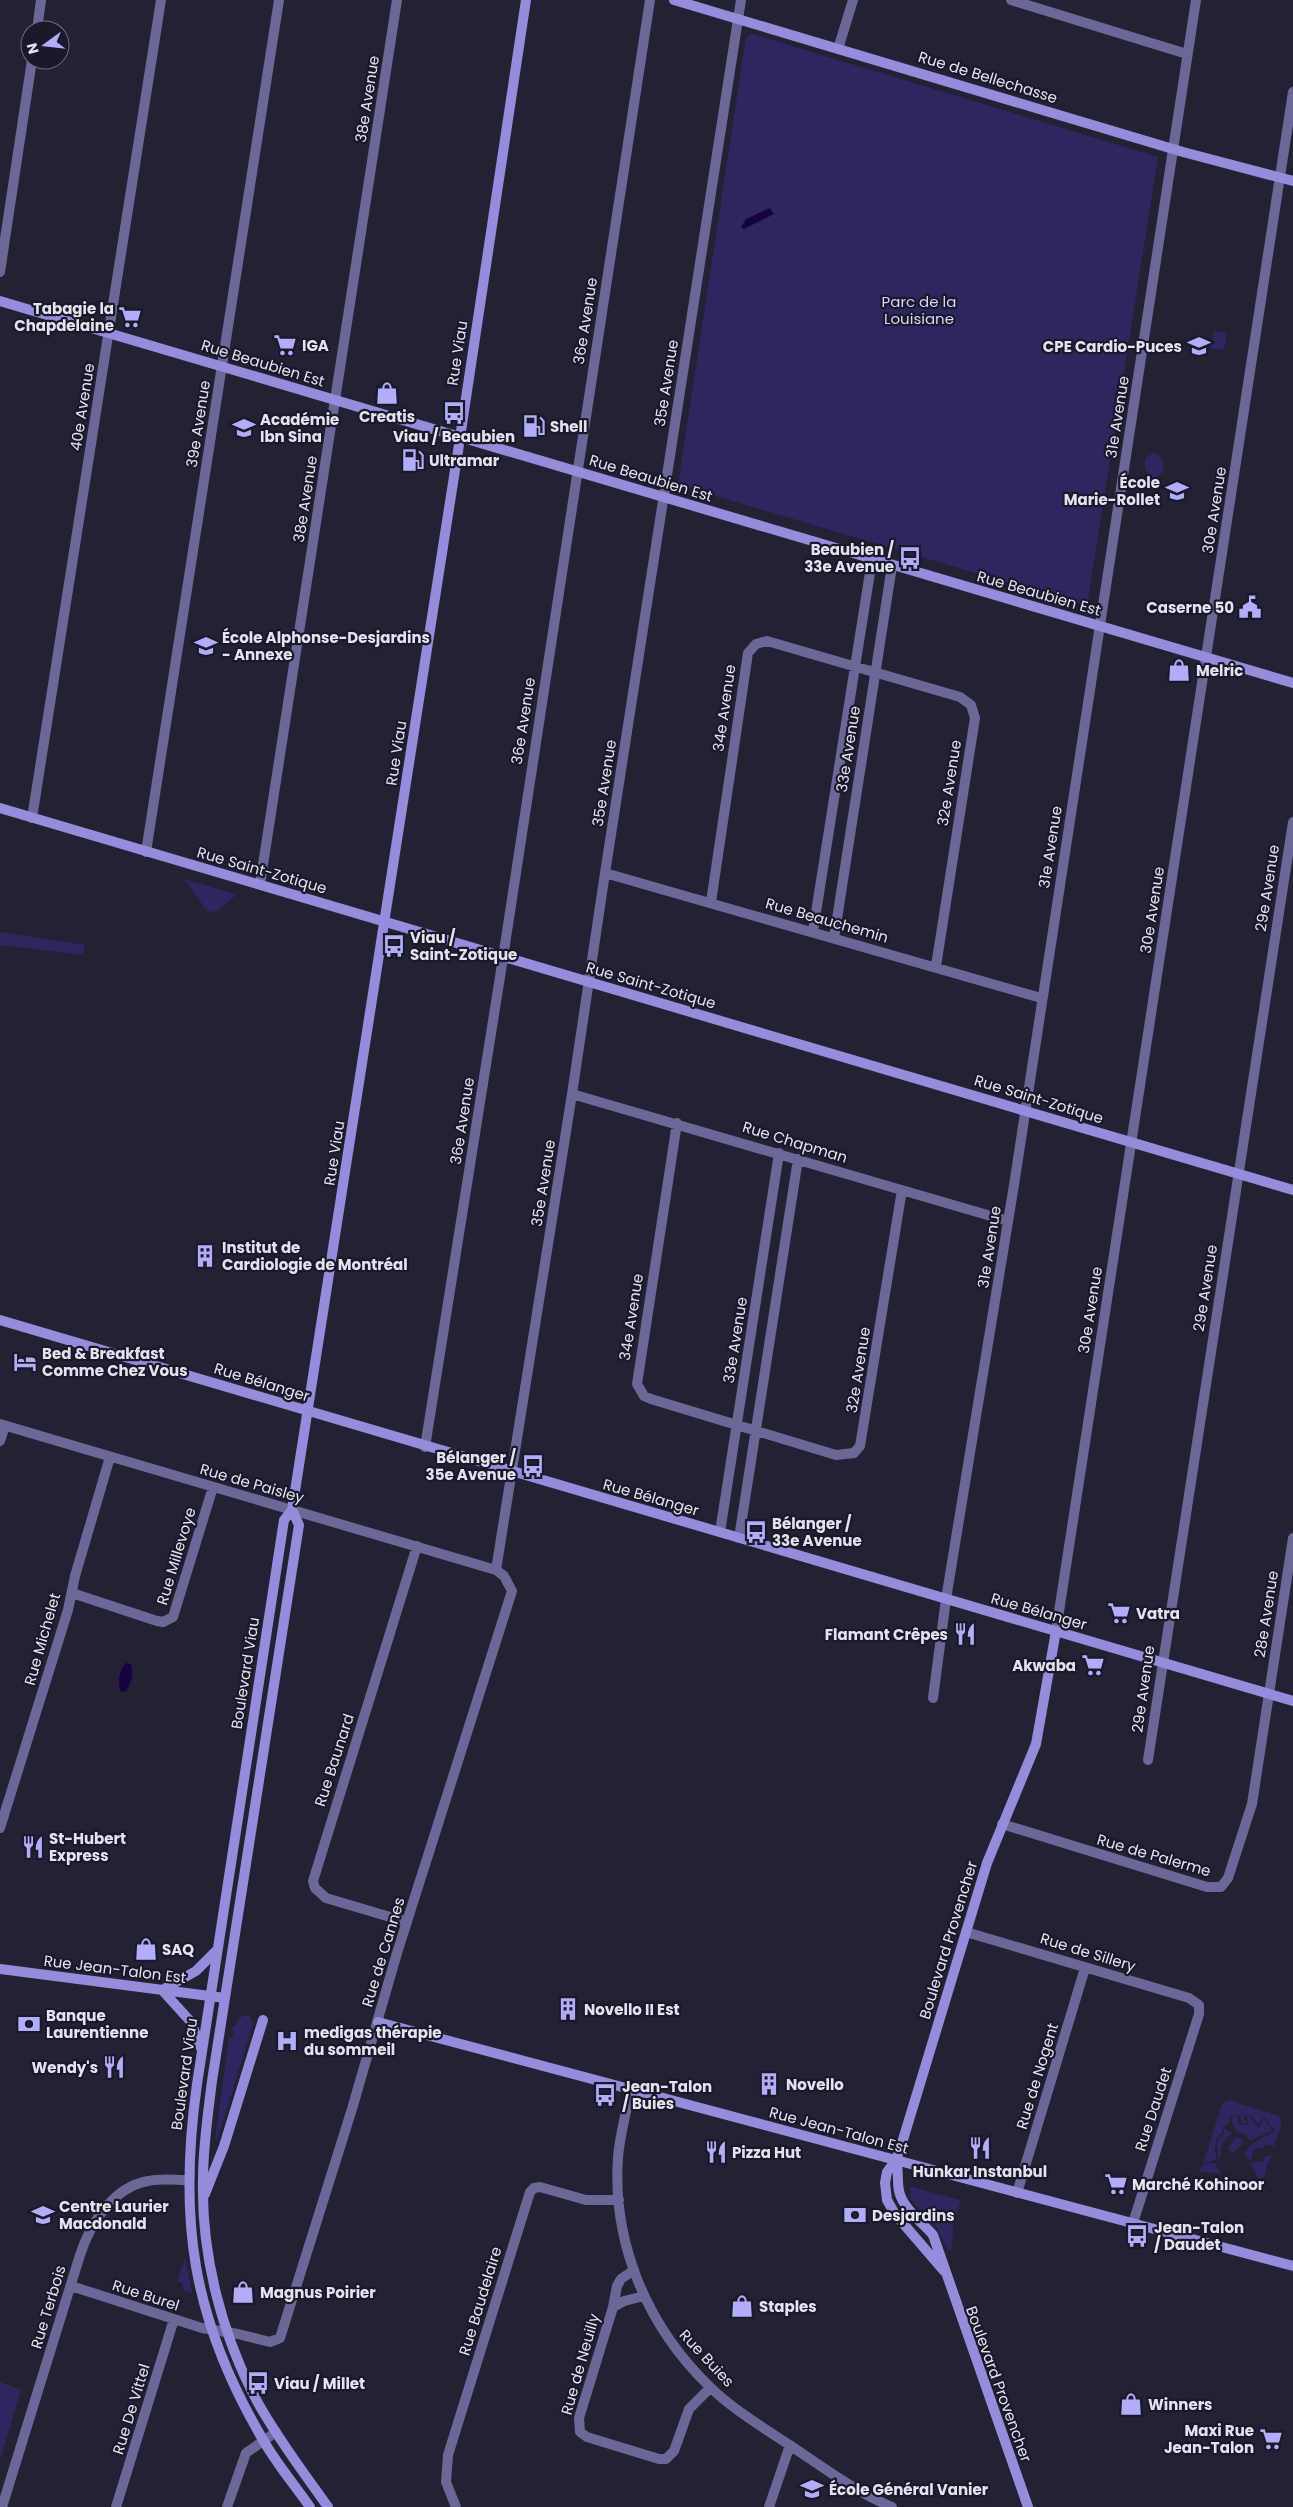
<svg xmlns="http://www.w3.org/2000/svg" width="1293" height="2507" font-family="Poppins,sans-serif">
<rect width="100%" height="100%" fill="#232235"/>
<path fill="#2e265e" d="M752,34L1158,157L1087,606L678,485L746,37Z
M1214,331L1227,333L1224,350L1211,348Z
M1154,453C1162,456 1165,465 1162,473L1155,478C1146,476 1143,466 1146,457Z
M184,879L235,894V896L217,911L208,912Z
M0,932L85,945L83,955L0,945Z
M246,2015L249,2016L253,2023L218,2138L215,2140L229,2038H232L234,2031L231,2030L241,2017Z
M1229,2100L1279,2116L1282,2123L1274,2147L1266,2144L1262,2148H1255L1252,2152V2158L1248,2160L1245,2153L1250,2145L1275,2131L1264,2117L1258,2125L1252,2117L1245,2115L1244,2117L1246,2122L1242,2124L1240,2115L1230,2116V2122L1223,2127V2132C1215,2137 1213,2150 1217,2159L1203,2164L1222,2104Z
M1234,2116H1238V2123L1241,2125L1248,2124L1247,2117L1251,2118L1258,2128L1264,2119L1272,2130L1251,2141L1244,2134L1236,2132L1231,2119Z
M1224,2128L1233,2133C1223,2139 1219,2147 1221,2158H1218L1217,2144L1220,2136L1224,2134Z
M1235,2137L1242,2139L1243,2144L1232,2154L1228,2148Z
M1266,2155L1272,2156L1268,2162L1264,2178H1258L1250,2163L1263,2161Z
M1211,2163H1215L1221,2174L1200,2171L1201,2166Z
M911,2187L961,2200L953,2226L952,2249L948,2250L936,2227L910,2198Z
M185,2258L192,2293L184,2290L182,2283L177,2281Z
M0,2382L21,2390L0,2460Z"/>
<path fill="#160342" d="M770,208L774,214L744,229L741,227L746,219Z
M126,1663L131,1664C134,1674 131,1685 125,1692L120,1691C118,1681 119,1670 126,1663Z"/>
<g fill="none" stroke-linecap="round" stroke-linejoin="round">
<path stroke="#6b6898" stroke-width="10" d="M1011,0L1187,54
M37,30L41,0
M838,49L853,0
M0,272L32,60
M32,818L161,0
M146,852L279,0
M605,873L1041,998
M260,884L397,0
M711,902L748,653L756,644L767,641L960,697L971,705L975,718L936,966
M813,931L872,560
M834,938L892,566
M572,1094L1008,1221
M677,1123L637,1384L644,1396L651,1399L836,1455L854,1453L860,1446L902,1190
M0,1424L496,1570L504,1576L512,1591L397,1953L352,2109L280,2338L270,2342L238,2334L202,2328L71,2286
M0,1441L5,1426
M425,1447L500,977L650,0
M720,1532L779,1153
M739,1538L798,1159
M496,1570L572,1094L605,873L741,0
M72,1593L157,1621L163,1622L173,1617L213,1487
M1056,1631L1293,92
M933,1698L946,1599L1014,1185L1196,0
M1148,1760L1293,822
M1002,1824L1207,1887H1221L1228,1878L1252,1804L1293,1538
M0,1828L68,1610L75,1576L110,1457
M407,1922L326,1898L315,1888L313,1881L417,1546
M966,1932L1189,1998L1199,2005V2014L1133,2223
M631,2090C626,2112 620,2134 618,2157C612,2243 647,2326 709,2386C732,2409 764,2428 791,2446C824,2468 856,2492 892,2507
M1017,2193L1085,1968
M634,2270L621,2279L617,2286L613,2307L579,2418L580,2432L587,2437L659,2459H666L674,2451L689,2409L710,2388
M613,2307L624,2301L644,2296
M2,2507L80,2255C90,2224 113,2187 148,2181C161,2178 175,2180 188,2180
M116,2507L174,2319
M227,2507L246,2453L276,2432
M456,2507L446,2482L448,2455L530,2192L534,2188L540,2187L586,2200H619
M769,2507L790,2445"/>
<path stroke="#938ddb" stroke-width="10" d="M674,0L1183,152L1293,181
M0,301L1293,683
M0,808L1293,1190
M0,1320L1293,1701
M292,1510L458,451L526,0
M292,1510L284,1520L197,2084C178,2219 192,2319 262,2438C275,2462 294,2484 310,2507
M292,1510L299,1525L212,2081C208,2114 203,2146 203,2179C201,2255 222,2336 258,2403C278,2439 304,2473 328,2507
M0,1969L225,1998
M162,1990L191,2022L201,2048
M162,1990L196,1971L217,1950
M378,2022L1293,2266
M896,2160C899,2172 897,2181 899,2191C903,2209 922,2222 933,2235L1028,2507
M205,2194L224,2146L263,2020
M944,2271L895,2214L887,2200L885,2183L887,2172L896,2160L902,2143L987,1863L1036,1744L1056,1631"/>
</g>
<defs>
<symbol id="supermarket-bare" viewBox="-9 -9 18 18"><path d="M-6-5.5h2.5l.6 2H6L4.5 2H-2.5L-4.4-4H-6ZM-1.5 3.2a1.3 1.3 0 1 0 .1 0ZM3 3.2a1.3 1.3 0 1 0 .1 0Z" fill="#b1adfa" stroke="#1a192b" stroke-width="2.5" paint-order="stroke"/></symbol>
<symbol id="school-bare" viewBox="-9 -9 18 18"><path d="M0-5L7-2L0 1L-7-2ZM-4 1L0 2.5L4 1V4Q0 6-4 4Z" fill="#b1adfa" stroke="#1a192b" stroke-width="2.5" paint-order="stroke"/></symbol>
<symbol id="shop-bare" viewBox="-9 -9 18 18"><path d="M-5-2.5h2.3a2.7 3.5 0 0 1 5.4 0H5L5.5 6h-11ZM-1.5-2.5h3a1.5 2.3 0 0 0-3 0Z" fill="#b1adfa" stroke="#1a192b" stroke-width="2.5" paint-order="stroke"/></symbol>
<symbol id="bus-bare" viewBox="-9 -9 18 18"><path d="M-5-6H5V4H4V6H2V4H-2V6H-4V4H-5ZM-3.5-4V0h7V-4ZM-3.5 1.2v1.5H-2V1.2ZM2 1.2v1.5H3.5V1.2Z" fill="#b1adfa" stroke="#1a192b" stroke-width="2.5" paint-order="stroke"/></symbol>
<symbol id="fuel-bare" viewBox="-9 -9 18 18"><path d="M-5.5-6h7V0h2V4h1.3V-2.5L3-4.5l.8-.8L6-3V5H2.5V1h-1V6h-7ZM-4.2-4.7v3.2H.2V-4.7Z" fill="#b1adfa" stroke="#1a192b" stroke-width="2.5" paint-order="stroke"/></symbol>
<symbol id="civic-bare" viewBox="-9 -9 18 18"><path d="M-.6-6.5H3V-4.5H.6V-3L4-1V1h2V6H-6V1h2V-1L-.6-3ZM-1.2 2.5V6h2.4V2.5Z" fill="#b1adfa" stroke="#1a192b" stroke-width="2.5" paint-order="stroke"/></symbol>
<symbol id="building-bare" viewBox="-9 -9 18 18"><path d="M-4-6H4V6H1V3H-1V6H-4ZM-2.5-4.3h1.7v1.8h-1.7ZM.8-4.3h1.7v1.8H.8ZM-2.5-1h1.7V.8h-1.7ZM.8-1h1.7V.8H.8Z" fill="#b1adfa" stroke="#1a192b" stroke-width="2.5" paint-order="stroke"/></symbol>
<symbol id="hotel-bare" viewBox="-9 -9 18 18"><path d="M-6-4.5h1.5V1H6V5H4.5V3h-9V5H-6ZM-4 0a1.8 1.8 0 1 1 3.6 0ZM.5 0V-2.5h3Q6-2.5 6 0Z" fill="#b1adfa" stroke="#1a192b" stroke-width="2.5" paint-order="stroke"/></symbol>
<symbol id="restaurant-bare" viewBox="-9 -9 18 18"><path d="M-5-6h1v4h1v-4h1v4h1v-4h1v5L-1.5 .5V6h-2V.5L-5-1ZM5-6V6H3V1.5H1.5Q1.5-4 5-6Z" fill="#b1adfa" stroke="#1a192b" stroke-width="2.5" paint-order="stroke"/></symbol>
<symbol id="bank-bare" viewBox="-9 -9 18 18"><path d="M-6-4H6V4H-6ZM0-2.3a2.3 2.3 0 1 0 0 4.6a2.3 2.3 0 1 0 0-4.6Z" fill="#b1adfa" stroke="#1a192b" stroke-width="2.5" paint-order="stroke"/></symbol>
<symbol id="hospital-bare" viewBox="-9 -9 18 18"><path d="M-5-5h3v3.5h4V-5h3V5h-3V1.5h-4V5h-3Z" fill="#b1adfa" stroke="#1a192b" stroke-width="2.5" paint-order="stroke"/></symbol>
</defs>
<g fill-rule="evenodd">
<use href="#supermarket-bare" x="114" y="301" width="32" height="32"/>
<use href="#supermarket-bare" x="269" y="329" width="32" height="32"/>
<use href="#school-bare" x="1183" y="330" width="32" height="32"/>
<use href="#shop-bare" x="371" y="377" width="32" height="32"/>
<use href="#bus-bare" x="438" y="397" width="32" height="32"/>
<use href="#fuel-bare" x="518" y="410" width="32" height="32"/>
<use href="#school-bare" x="228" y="412" width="32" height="32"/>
<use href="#fuel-bare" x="397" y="444" width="32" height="32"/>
<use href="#school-bare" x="1161" y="475" width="32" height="32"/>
<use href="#bus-bare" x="894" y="542" width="32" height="32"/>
<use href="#civic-bare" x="1234" y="591" width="32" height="32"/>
<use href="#school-bare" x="190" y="630" width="32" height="32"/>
<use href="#shop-bare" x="1163" y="654" width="32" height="32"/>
<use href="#bus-bare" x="378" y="930" width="32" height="32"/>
<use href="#building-bare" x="189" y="1240" width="32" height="32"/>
<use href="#hotel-bare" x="9" y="1346" width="32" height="32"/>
<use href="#bus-bare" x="517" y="1450" width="32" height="32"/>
<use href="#bus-bare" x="740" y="1516" width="32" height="32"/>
<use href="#supermarket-bare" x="1103" y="1597" width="32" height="32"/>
<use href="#restaurant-bare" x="949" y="1618" width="32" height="32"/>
<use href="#supermarket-bare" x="1077" y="1649" width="32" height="32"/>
<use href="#restaurant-bare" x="17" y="1831" width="32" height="32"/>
<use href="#shop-bare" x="130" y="1933" width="32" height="32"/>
<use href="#building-bare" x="552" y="1993" width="32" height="32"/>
<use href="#bank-bare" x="13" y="2008" width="32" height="32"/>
<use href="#hospital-bare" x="271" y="2025" width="32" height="32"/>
<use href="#restaurant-bare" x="98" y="2051" width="32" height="32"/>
<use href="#building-bare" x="753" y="2068" width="32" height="32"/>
<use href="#bus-bare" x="589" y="2079" width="32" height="32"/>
<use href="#restaurant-bare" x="964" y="2132" width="32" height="32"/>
<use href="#restaurant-bare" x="700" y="2136" width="32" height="32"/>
<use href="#supermarket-bare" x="1100" y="2168" width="32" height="32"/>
<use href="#school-bare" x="27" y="2199" width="32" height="32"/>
<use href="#bank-bare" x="839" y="2199" width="32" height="32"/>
<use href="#bus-bare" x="1121" y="2220" width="32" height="32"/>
<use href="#shop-bare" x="227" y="2276" width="32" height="32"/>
<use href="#shop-bare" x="726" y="2290" width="32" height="32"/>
<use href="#bus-bare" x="242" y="2367" width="32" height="32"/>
<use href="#shop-bare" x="1115" y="2388" width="32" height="32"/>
<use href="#supermarket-bare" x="1255" y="2423" width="32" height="32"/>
<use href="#school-bare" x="796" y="2473" width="32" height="32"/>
</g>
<g text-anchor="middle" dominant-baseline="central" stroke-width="4.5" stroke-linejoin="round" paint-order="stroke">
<g font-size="15" fill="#e3e3f0" stroke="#1a192b">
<text transform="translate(988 77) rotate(17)">Rue de Bellechasse</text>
<text transform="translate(367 99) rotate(-81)">38e Avenue</text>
<text transform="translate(585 321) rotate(-81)">36e Avenue</text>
<text transform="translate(457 353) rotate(-81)">Rue Viau</text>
<text transform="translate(263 363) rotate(17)">Rue Beaubien Est</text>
<text transform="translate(666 383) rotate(-81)">35e Avenue</text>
<text transform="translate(82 407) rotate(-81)">40e Avenue</text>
<text transform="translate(1117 417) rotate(-81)">31e Avenue</text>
<text transform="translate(198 424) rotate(-81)">39e Avenue</text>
<text transform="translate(651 478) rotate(17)">Rue Beaubien Est</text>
<text transform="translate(305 499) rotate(-81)">38e Avenue</text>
<text transform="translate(1214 510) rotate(-81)">30e Avenue</text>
<text transform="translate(1039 593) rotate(16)">Rue Beaubien Est</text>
<text transform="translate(724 708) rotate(-82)">34e Avenue</text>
<text transform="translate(523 721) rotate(-81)">36e Avenue</text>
<text transform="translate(848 749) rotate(-81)">33e Avenue</text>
<text transform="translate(396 753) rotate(-81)">Rue Viau</text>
<text transform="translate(604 783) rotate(-81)">35e Avenue</text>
<text transform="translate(949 783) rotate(-81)">32e Avenue</text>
<text transform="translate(1050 847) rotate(-81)">31e Avenue</text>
<text transform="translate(262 870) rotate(16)">Rue Saint-Zotique</text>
<text transform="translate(1267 888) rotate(-81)">29e Avenue</text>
<text transform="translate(1152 910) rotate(-81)">30e Avenue</text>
<text transform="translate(827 920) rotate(16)">Rue Beauchemin</text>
<text transform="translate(651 985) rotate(16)">Rue Saint-Zotique</text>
<text transform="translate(1039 1099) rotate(17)">Rue Saint-Zotique</text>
<text transform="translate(462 1121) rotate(-81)">36e Avenue</text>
<text transform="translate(795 1142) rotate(17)">Rue Chapman</text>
<text transform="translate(334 1153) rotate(-81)">Rue Viau</text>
<text transform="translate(543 1183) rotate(-81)">35e Avenue</text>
<text transform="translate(989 1247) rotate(-81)">31e Avenue</text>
<text transform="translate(1205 1288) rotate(-81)">29e Avenue</text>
<text transform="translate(1090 1310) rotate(-81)">30e Avenue</text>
<text transform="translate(631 1317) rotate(-81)">34e Avenue</text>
<text transform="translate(735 1340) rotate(-81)">33e Avenue</text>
<text transform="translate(858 1370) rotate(-81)">32e Avenue</text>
<text transform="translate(262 1382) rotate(17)">Rue Bélanger</text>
<text transform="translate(252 1483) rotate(16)">Rue de Paisley</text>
<text transform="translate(651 1497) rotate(16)">Rue Bélanger</text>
<text transform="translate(176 1556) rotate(-73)">Rue Millevoye</text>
<text transform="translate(1039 1611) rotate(16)">Rue Bélanger</text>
<text transform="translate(1266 1614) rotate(-81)">28e Avenue</text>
<text transform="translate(42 1639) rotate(-74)">Rue Michelet</text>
<text transform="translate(245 1673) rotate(-81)">Boulevard Viau</text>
<text transform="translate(1143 1689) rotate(-82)">29e Avenue</text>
<text transform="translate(334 1760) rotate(-72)">Rue Baunard</text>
<text transform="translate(1154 1855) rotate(16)">Rue de Palerme</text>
<text transform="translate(948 1940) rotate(-73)">Boulevard Provencher</text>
<text transform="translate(383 1952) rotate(-73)">Rue de Cannes</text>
<text transform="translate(1088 1952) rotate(17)">Rue de Sillery</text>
<text transform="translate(115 1969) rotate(7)">Rue Jean-Talon Est</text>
<text transform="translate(184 2074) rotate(-82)">Boulevard Viau</text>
<text transform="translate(1037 2076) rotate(-73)">Rue de Nogent</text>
<text transform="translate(1153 2109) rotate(-72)">Rue Daudet</text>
<text transform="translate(839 2130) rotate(15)">Rue Jean-Talon Est</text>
<text transform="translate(146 2295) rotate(18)">Rue Burel</text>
<text transform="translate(480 2301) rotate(-73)">Rue Baudelaire</text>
<text transform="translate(48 2307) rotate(-73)">Rue Terbois</text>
<text transform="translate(707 2358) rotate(47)">Rue Buies</text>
<text transform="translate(580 2364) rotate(-74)">Rue de Neuilly</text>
<text transform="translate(999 2384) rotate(70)">Boulevard Provencher</text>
<text transform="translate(131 2409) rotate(-73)">Rue De Vittel</text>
</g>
<g font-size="15" fill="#d4d3fb" stroke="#1a192b">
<text x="919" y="301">Parc de la<tspan x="919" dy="17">Louisiane</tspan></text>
</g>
<g font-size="15" font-weight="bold" fill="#e3e3f0" stroke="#1a192b" text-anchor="start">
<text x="114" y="308" text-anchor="end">Tabagie la<tspan x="114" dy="17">Chapdelaine</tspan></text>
<text x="302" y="345">IGA</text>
<text x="1182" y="346" text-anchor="end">CPE Cardio-Puces</text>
<text x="387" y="416" text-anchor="middle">Creatis</text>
<text x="260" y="419">Académie<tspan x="260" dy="17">Ibn Sina</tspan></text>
<text x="550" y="426">Shell</text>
<text x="454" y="436" text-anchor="middle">Viau / Beaubien</text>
<text x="429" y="460">Ultramar</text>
<text x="1160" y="482" text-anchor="end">École<tspan x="1160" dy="17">Marie-Rollet</tspan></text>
<text x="894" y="549" text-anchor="end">Beaubien /<tspan x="894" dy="17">33e Avenue</tspan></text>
<text x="1234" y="607" text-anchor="end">Caserne 50</text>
<text x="222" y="637">École Alphonse-Desjardins<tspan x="222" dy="17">- Annexe</tspan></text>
<text x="1196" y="670">Melric</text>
<text x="410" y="937">Viau /<tspan x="410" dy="17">Saint-Zotique</tspan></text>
<text x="222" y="1247">Institut de<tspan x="222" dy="17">Cardiologie de Montréal</tspan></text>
<text x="42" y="1353">Bed &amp; Breakfast<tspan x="42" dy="17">Comme Chez Vous</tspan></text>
<text x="516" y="1457" text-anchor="end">Bélanger /<tspan x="516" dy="17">35e Avenue</tspan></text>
<text x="772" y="1523">Bélanger /<tspan x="772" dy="17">33e Avenue</tspan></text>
<text x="1136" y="1613">Vatra</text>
<text x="948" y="1634" text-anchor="end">Flamant Crêpes</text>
<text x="1076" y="1665" text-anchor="end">Akwaba</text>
<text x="49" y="1838">St-Hubert<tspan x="49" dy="17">Express</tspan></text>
<text x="162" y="1949">SAQ</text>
<text x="584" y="2009">Novello II Est</text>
<text x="46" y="2015">Banque<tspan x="46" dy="17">Laurentienne</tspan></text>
<text x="304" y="2032">medigas thérapie<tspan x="304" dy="17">du sommeil</tspan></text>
<text x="98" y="2067" text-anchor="end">Wendy's</text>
<text x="786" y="2084">Novello</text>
<text x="622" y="2086">Jean-Talon<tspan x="622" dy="17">/ Buies</tspan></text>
<text x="732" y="2152">Pizza Hut</text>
<text x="980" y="2171" text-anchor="middle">Hunkar Instanbul</text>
<text x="1132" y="2184">Marché Kohinoor</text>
<text x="59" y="2206">Centre Laurier<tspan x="59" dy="17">Macdonald</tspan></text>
<text x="872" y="2215">Desjardins</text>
<text x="1154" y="2227">Jean-Talon<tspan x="1154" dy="17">/ Daudet</tspan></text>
<text x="260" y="2292">Magnus Poirier</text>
<text x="759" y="2306">Staples</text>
<text x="274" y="2383">Viau / Millet</text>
<text x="1148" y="2404">Winners</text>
<text x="1254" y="2430" text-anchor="end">Maxi Rue<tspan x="1254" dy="17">Jean-Talon</tspan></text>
<text x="829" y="2489">École Général Vanier</text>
</g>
</g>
<g transform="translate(45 45) rotate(255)"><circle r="24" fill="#1a192b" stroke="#6a6a7a"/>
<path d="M0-4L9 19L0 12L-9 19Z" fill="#b1adfa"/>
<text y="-8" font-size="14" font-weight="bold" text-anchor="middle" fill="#e3e3f0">N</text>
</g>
</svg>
